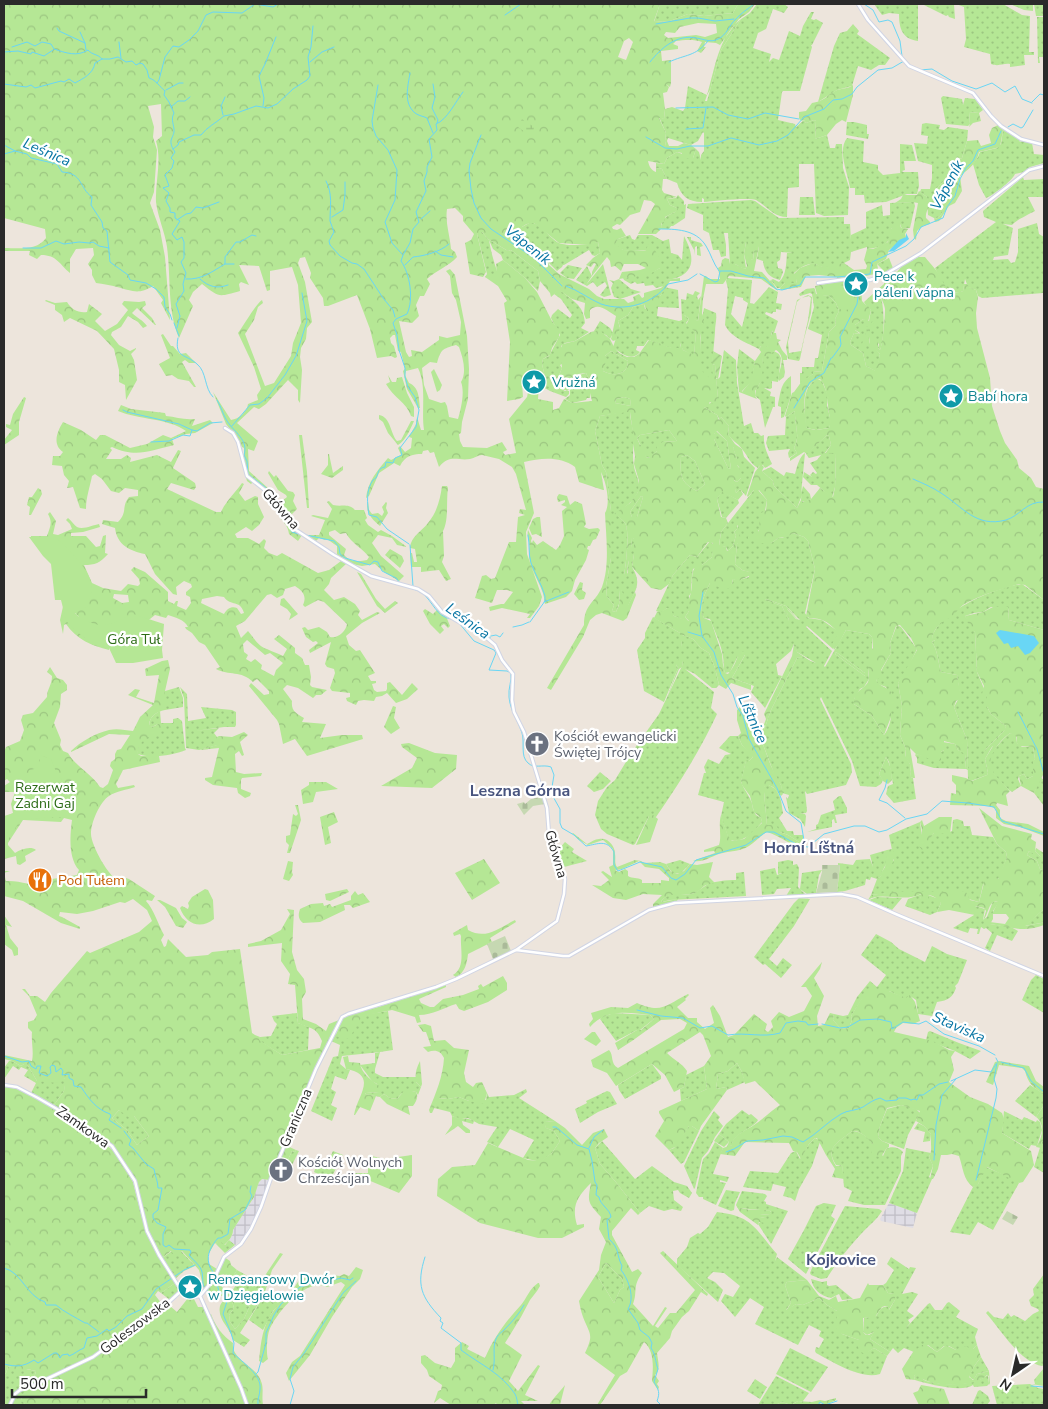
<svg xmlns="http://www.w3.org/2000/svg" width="1048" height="1409" font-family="'Nunito Sans',sans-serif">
<defs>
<pattern id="industrial-grid" width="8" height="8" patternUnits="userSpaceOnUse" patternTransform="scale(1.25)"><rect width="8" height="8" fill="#dfdde5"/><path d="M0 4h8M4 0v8" fill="none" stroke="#c0bec5"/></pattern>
<pattern id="grass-dots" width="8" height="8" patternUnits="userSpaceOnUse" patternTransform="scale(1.25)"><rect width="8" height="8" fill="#b5e795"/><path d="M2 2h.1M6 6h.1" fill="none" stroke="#9cc681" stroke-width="1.8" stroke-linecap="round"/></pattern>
<pattern id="forest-crowns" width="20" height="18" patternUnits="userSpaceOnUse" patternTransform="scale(1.25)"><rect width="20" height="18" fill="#b5e795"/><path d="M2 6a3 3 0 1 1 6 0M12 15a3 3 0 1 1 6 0" fill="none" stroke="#9cc681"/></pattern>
<pattern id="wetland-marsh" width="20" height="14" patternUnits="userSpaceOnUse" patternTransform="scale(1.25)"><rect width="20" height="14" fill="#b5e795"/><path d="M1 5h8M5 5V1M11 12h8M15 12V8" fill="none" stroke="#9cc681"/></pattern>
<pattern id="cemetery-stones" width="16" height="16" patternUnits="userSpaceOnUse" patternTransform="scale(1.25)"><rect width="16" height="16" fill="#c6d8b2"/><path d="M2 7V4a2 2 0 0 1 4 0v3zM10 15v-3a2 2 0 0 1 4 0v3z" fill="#aaba99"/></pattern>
<pattern id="garden-furrows" width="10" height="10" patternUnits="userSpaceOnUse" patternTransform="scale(1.25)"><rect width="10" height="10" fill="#b5e795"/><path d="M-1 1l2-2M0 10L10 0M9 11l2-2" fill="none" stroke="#9cc681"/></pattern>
</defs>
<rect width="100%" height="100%" fill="#ede5dc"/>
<path fill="url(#industrial-grid)" d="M262,1179L270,1180L261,1206L242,1240L235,1245L229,1240L233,1234V1230L254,1197L259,1182Z
M889,1203L917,1213L913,1228L881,1221L880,1219Z"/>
<path fill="url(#grass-dots)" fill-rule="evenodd" d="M660,4H738L733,13L704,16L688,14L670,21L654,22Z
M757,4H784L788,7L784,13L773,9L766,29L758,33L753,48L771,54L769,62L773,58L779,60L789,31L800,36L803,26L811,12H814L811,19L814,20L816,19L823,23L812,45H811L812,47L800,91H783L782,92L778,120L795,124L796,127L804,120L806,123L814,120L816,121L815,139L827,135L830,148H835L836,144H842L843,168L849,187L848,215L824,216L816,213L814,164H799V187L788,188L787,217C773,217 767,206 756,200C748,197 714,201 704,202V199L702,198V202C688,202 681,196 677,183L667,179L662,169L659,168L656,169V163L664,164L667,158L677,152L693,158L696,149L699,152L701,160V155L704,151V133L703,132L698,141L691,145L668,138L667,141L669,146H666L665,141L666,133L659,117L664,119L665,109L672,107L683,111L685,108L688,86L707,95L705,101H707L721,50L741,19L750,13Z
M874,4H918V41C902,39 899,28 899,14L889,13L882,15Z
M922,4H954L955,19L949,17L948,15L946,16Z
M956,4H1003L1022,15L1030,16L1029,52H1034V55H1024L1025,65L1010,67V64C1003,63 999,67 991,64L990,54L964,47L966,39L964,7Z
M1010,4H1033V11L1024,10Z
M1034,4H1044V16H1036Z
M1037,17H1044V57H1039L1040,63H1038Z
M853,24L859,31L857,34L890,58L885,65H879L871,70L858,66L852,86L837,90L818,102L834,46L840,33L847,31Z
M943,96L962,99L963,105L965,98L975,99L983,110L979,113L969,112L970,124L968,126L946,124L941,98Z
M847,122H854L867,125V134H869L868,139L846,135Z
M926,123L940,125L939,129L944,130L948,127L968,130L967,141L962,158L951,162L947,178L936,189L933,196L938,198L947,195L950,197L941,215L936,219L928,215L927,197L920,192L921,189H930L932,178V165L918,161L914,143L927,144L928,136L921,135L922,124Z
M1003,130L1020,142L1022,141L1032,143L1034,154L1044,155V163L1030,167L1024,172L1015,174C1012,181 992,196 986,198L979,185L973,164L978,157L980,152L997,148L1001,144Z
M847,138L864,141L863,162L878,165V170L883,175L900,173V144L912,145L916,161H904L905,170L902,171L903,172H918L919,186L917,194H907L886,202L865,203L864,195H855V188H850C848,173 837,151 847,138Z
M1023,177L1024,180L1044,179L1043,185L1044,197H1028L1035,211C1029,214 1015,221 1012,225L1003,224L1013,228L1008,255L994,257L993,260L1008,259L1011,263L1015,262L1018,252V229L1037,223L1039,234L1044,237L1043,293L982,298L978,296L976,290L968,287L965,279L963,291C948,298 940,279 935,268L996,222L984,217L983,211Z
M678,195L684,201V205L686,204L685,218L673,226H671L669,229H661C661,219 666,216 675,212L677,208L670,205L667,199L676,198Z
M800,197H813L815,215H799Z
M751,200L755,201L779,218L844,217V224H850L851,240V235L866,228V212L882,205L883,216L890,215V203L912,202H914L915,206L910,228L902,229L900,224L891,229C891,232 891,235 890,238C888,245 874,249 867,249V247L851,252L850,260C843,264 831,268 823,267C815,266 822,266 815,264C808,262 798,269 794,273L797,280L796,283H785L780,288H777L771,280L773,279L779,282C787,275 786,262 787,253H793L781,252L780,260L777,262L778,268L782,269L783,272L780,280C770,278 764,272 763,261L757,259L759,246L754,251L753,260L750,259L746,242L744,254L746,268L744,269L735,264H730L728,233H724L726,245V256L721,257L719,250H713L709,233L703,230V215L687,208L688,204Z
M531,222C542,225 548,236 557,242C565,247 589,245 598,242L600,253L595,256L592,255L589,250L564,265H563L562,267L557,271L549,263L547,257L542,256L520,235V228Z
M479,232H482L488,239L508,251L511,250L538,271L540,281L538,291L525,278L503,260L501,255L493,249L489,240C491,252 494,263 498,274L494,275L487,274L477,234Z
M630,235L632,239L635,240L638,235H652L663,241L669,239L671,253L678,255L682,260L684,236C697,260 694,277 665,280L664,286L656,288L653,285L645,286L644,283L637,284L635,282L631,284L624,280L623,278L650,273L660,268L647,251C635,249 624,255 614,244L618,239Z
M687,237H691V240L701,243L703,246L700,247L701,256L697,255V246L695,247L694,255V250Z
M889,258L893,268L876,277L875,275L882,269L877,264Z
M603,264L611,295L604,297L600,295L607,286L605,282L597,287L593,282L587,286L576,280L587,266L592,276L586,285Z
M568,265L582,268L574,279L567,278L560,273Z
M727,278L752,280L750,303L754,304L769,287L778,292L776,303L782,304L781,310L776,309V312H773L772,314L766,312L765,314L778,321L775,330L772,331L770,341L767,348L761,346L759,349C748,343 731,338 725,325L728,289L726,281ZM735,296L743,298V300L748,303L742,327L731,314Z
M619,279L631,289L641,292L620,299L614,297L611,288L613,283L609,280L614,281Z
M664,287L678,290L679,308L658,307L657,316L679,321L682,320L681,299L686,300L687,293L693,295L695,291L700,293L697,296L698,300L701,296L698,321L684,315L689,319L686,323L696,332L694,356L683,350L680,343V349C668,349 660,343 648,340L644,346H637L636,350L640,352C632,362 621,354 613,347L620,327L618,321L628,315L633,307L644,304L645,309L661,295Z
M814,288L815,289L816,294L829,296L836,303L839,311L835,319L836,325L829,332L822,371L813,372V374L800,384V373H802V367H814L815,358H818L822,335L808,329L814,307L812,294L810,293L800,296L799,294L806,289Z
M559,289C573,302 583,303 585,323L581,328L589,332L575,341L565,343L561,346L562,364L560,365L562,368L555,385L565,391H569V394L566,397L550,391L539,385L545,377L542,364L543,359L549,356L560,335L551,318L552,315L558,309L570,318L572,315L561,299L554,294L551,297Z
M875,292H879C885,303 885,338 880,350L878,348L879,344L870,337L869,343L880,354L877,372L866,366L863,353L851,345L850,342L854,333L859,334L860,333L855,330V325L863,319L869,321L871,310L867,307L864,302Z
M808,295L812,297L811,313L804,339L800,359L799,361L788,359L786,347L797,300ZM809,296L811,298L808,320L801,351L789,353L788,342L797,302L801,298Z
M704,308L716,313C717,320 715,324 715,332C714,348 711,364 714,380L712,382L701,371L700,368C700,347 700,327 704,308Z
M600,321L610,328L613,333L610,339L606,335L594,331Z
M739,349L755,361L752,381L741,392L737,367Z
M724,350L736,360L737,383L744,426L751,423L754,433H758L761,436L764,435C763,446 768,455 772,464L765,468L763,465L759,466L758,468C750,464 748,456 742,449C738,443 732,441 728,434L729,426L721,417L720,420L717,415L704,407V405L709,404L718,398L716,379H718L720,377Z
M611,351L628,361C628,375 613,377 603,371L605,356Z
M774,351L779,354L781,358L778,382L772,381V388L770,389L764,388L771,392L770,396L775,397V407H773L765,428L760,400L755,396L756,389L760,383L763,356Z
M586,373L591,384L584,385L582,390L590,392V398H587L586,400L572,403L565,399L570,395V390L573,387L576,376Z
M791,376V396L784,417L781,418V407L778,406V404C781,392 780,384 791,376Z
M817,379L822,381L828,396L827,405L831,422L829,428L816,430L807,428L805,425C806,408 800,388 817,379Z
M624,397L630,399L631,406L615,403L616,399Z
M795,411C794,425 801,435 794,448L797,453L789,458L788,453L790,449L769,451L766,443L768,436L785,435L786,417Z
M622,412H630C630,419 632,424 633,431C634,441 632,456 634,466C635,474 642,484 638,492C634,501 624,508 616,514C619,517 623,520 625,523C630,531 626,565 624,575L628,573C627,561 632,550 632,537L634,539V554L632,567C642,583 636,590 628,606L626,604L621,590H620L619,604L616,612L612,611L614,605L607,597L606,586L611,558V511L606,472L602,465L595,431L600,416Z
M669,430L677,441L663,442L657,451L650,458L646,457L637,438L640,435Z
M716,431L727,441L731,469L728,468L714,439V434Z
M827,435L829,436L831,445L825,453H836L835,487L832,498L817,485H811L803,477L804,472L812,477L810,475L813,472L816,474L817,473L810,463L817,460L821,455L809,458L806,454Z
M734,447L755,468L746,496L740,489L736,493L733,480L737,482L741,478L739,467L737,465V459L733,448Z
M805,453L801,494L803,486L810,494L811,499L805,502L802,501V495L797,508L774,486L773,481L762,471L771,467L784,476L786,472L795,474C797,467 799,457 805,453Z
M687,455L695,461L705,484L697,491C680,482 680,475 681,457Z
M754,490H758L767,500L765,511L760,515V529L758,531L769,543L773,542L778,538H782L793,533L804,537L808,541L815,569L805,613L808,618L822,620L839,632L833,649L807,626L806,627L832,651L824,666L825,667L846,630L869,634L872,637V658L868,670L869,679L864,687L860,689L854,699V704L872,716L884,735C895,720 891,704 886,687L878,684L876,680L891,653L890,643L897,625L901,627L917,649L907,670L898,683L902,706L900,735L906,749L905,756L910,764L911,777L913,778L916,799L894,803L886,794L888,786L893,784L889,762L886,757L879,774L883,780L881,784L876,787L860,786L852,761L821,697L820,699L851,764L852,772L846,785L807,794L805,791L807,811L806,813L800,814H805L806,816L805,827L800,819L789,813L786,797L788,799L789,795L782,793L781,785L775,776L761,739L771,710L797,658L800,657L816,663L797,652L794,644L791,651L776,664L778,675L782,676L765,708L751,692L754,686L732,678L745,655L738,656L730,672L725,673C723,667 724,663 723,657C722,646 714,630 710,619L704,618C698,606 705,594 710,583L732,584L733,579L739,580L749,577V572L742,570L735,564L737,544L740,537L738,534V526L737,525V529L734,532L736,535L733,546L728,551L726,547L719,546L721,532ZM766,599L786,606L800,620L796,619L786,608L789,621L782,606L765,600ZM836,652L865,673V676L835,654Z
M722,491L738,500L739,503L726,518L722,517L717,499Z
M641,496L643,497L637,517H632L630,512Z
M710,541L714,545L712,557L702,565L693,569L692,575L691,593L689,596V611L685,617L689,622L674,616L667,608L661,613L656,611L673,575L690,555L697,557Z
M1022,584L1044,600V630L1009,620L1008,607H991L983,612L974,613L965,616L975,632L977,672L987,696V707L991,714L1006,726L1005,730L984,751L993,745L985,759L988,773L987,775L971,781L968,779L967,740L954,707L960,696L957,675L941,672C938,662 938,651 932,642L935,640L932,639C936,612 997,587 1022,584Z
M653,617L680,633L681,647L682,636L684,635L693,639L701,648L709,653L715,668L719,685L716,688H712L695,674L685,669L714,692L711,708L717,714C701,749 679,784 656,817L649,816L635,844L633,845L607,834L601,829L595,815L598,801L607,787L615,780L632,752L659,714L682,666L683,661L676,665L678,668L676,673L664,702L644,691L637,650L645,638V633Z
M179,687L183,698V707L165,710V691Z
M180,687L187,694L188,721L206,718L201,707L232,710L236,712V725L235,727H224L195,731L219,728L214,733L217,737L218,745L199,750L186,748L184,698Z
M160,711L161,723H173V719L178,718L182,721L185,748L186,750C173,755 151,759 138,754C136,741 149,732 158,724L152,727L149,726C150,717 153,715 160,711Z
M1010,733L1016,735L1017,743L1022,747H1033L1035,759L1033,762V776L1027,779L1024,774L1019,776L1018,779L1021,786L1012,792C1004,786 990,773 989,763C988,754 1004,738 1010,733Z
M730,736H738L742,745L752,754L753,757L749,761H746L741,782C745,792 752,798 753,809L756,815L761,818L762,822C754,832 743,844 729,840L721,816L724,802L698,795L704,773H706L704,767L708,759L719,764L725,755L731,754L719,748Z
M943,742L955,744L958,750L965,753L966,769L934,768L917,763V758L915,755L916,754L941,760V752L944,750Z
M600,772L611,781L603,789L594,792L587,786Z
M1040,777L1044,780V806L1034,793Z
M766,784C781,789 781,800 783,813L779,818L787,831H793L794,835H803L804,845L788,835L780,832L767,825L764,792V787Z
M839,796H841L847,808V813L835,815L837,823H835L834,819L832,820V827L807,832L816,829V825L818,824L821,815L835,810L833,801Z
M957,819L963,821L964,826H970L972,835L993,837L997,844L1006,852L1007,857L1000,877L996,880L988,879L983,885L979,902L944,892H902L871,895L877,879L871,877L870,880L866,879L865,885L845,891L837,892L840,865H838V863L853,865L856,860L870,859L873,867L870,855L887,850V862L879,878L894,860L889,835L920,822L922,837L929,839L934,833H947L952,831L953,820Z
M565,842L574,849L572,852L587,861L564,867L558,850Z
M1036,848L1044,853V871L1040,869L1037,861L1027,855L1029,851L1041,857L1035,851Z
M680,860L690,864L681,873L673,874L666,864Z
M788,860L793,861V865L797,864L799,868L798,887L806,895L786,896L791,888L777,889L774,894L762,895L760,871L775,868L777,875L782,873L778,874V862Z
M822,870L819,875L816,893L807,894L800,889L802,873Z
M744,872L746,896L670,900L662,902L661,901C673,889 678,896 691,894C697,893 700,889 705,886C711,881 728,880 736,880V873Z
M922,894L920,899L928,895L939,899L941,903L937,912L930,915L905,906L908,899Z
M877,897L902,898L892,910L869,900Z
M799,898L810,899L794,926L769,959L777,966L783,958L792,965L781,978L765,964L763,965L754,957L794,903Z
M993,901L999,902L993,911V919L990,924L1011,927L1018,931L1012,941L997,935L990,951L985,948L992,933L986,928L984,929L981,927L979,934H977L978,929L970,928L968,933L953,928L974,915L975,906L985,909L983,920L987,917Z
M1044,909V921L1041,923L1024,926Z
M876,934L891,942L899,949L925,962L932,946L947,954L967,960L958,983L955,986L956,988C952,998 949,1000 937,1002L932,1016L918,1014L916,1000L910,996L906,999L889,991L862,999L851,1016L852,1020L849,1028L841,1029L833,1020L834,1014L843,1016L848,1015L857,997L870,981L877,987L886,975L861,955Z
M1036,975L1044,979V1013L1022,1000L1031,980Z
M388,1011L393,1050L380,1052L375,1069V1073L383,1077H416V1082L421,1087L418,1095L416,1092C407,1090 403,1091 397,1099L390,1098L384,1094L380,1097L365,1094L366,1093L379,1092L377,1084L372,1081L360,1065L375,1063V1053L380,1052L342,1056L340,1064L346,1069L350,1070L346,1080L335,1076L331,1089L336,1092L331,1105L337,1108L332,1121L311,1111L333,1057L338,1056L340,1045L331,1041L336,1032L337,1035L362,1015Z
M297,1013L298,1023L309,1027L308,1050L282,1055L258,1040L260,1037L271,1036L277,1024L274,1021L272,1016Z
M614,1013L650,1015L654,1019L640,1030H637L616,1041L600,1019L602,1017Z
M930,1031L959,1043L981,1051L970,1059L955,1051L926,1040L928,1032Z
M9,1061H12L21,1066L24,1064H27L37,1081L64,1078L66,1079L64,1091L54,1105L31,1093L36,1083L24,1076L28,1070L21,1067L19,1070L13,1066L4,1079V1068Z
M737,1063L742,1072L745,1082L727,1090L726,1087L716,1089L718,1074L728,1071Z
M652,1064L661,1076V1079L625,1099L619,1090L618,1085Z
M704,1066L707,1089L681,1101L680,1089L684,1087L686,1075Z
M1030,1085L1044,1094V1105L1036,1117L1015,1101Z
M526,1089L527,1092L519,1098L555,1121L545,1122L546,1128L554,1131L560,1141L552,1153L541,1162L523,1158L534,1140L510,1129L498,1147L487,1142L497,1127L479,1124L468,1118H457L452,1116L450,1112L434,1108L438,1098L448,1099L459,1097L469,1101L486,1100L487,1093L489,1097L514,1095Z
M607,1091L610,1092L617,1104L598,1112L580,1123L575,1109L587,1103L586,1101Z
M901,1105L916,1109L920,1113L908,1135L904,1149L882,1141L878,1137L880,1126L887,1109Z
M119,1110L134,1116L149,1136L137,1145L127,1130L112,1118Z
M742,1110L749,1115L751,1114L758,1120C753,1129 733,1133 732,1145L726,1148L729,1142L719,1134L726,1124Z
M714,1111L720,1117L718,1120L723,1126L715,1137L708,1151L702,1158L695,1188L694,1189L684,1166L701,1131Z
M1004,1111L1022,1120L1024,1117L1036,1122L1037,1120L1040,1122L1042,1130L1037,1146L1031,1145L1029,1149L1002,1133Z
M918,1123L924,1126L931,1134L930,1141L923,1142L925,1132L914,1129Z
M689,1126H692L699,1131L684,1162L681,1164L669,1150L674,1148Z
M852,1131C866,1131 874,1146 883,1156L886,1149C891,1146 899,1147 903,1152L901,1156V1171L885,1205H864L848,1201L852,1191L844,1187L842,1165H836C824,1147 839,1142 852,1131Z
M815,1138L819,1140L820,1142L812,1166L799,1189L795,1201L791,1198L783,1196L786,1187L773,1184L771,1191L743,1187L750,1171L778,1173L791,1153L796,1151L800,1159L809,1144Z
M602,1141L635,1179L652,1166L674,1182L687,1186L692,1193L689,1198L680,1193L678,1190L673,1191L674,1200L683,1207L681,1211L672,1209L664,1211L649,1206L640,1213L615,1181L600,1164L595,1148Z
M1042,1141H1044V1173L1034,1167Z
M715,1142L723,1148L713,1174L729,1177L727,1182L720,1180V1182L726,1183L716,1205L703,1199V1197H699L696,1193L703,1159L709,1153Z
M906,1148L931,1153L929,1157L933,1166L929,1177L932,1179L917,1213L889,1203L903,1171Z
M296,1150L299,1151L290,1169L285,1166L292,1151L295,1152Z
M333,1151L343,1155L330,1180L314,1172L318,1160L327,1164Z
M986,1167L1016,1180L1019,1183L993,1230L978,1222L970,1235L950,1232L973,1187L978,1184Z
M726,1190L740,1192L735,1203L734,1210L731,1211L718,1206Z
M742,1191L765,1194L767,1196L764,1201L766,1202V1204L788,1211L771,1244L758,1224L765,1218L759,1217L760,1215L770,1214L771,1211L738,1208L736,1205Z
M824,1203L836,1205L831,1216L835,1219L806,1274L788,1259L804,1230L816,1206Z
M845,1206L879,1209L882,1211C876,1221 868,1226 861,1234C848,1248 837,1262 827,1278L821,1279L811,1275L810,1273L812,1268Z
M717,1212C753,1216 755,1229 777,1254L775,1261L777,1257L807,1280L787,1282L785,1285L791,1303L786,1310L796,1304L803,1305L819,1298L827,1305L837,1311V1323L842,1334L859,1340L867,1352L874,1348L887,1356L880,1374C861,1380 833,1362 816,1353L815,1351L816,1347L819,1348L824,1339L819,1336L821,1331L809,1325L798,1345L755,1324L764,1307L750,1298L735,1317L721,1301L725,1294L733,1297L740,1286L724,1273L713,1272L707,1278L715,1282L723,1290L718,1302L677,1265V1259L687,1247L690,1238L698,1233L700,1234L708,1227Z
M220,1240L225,1245L229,1240L235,1245L225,1253L216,1244Z
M172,1251H181L195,1266L184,1271L175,1279L162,1258Z
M891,1257L909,1269L910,1267L916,1268L902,1294L912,1292L918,1294L907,1311L914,1316L908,1320L910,1323L905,1329L928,1304L930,1303L935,1310H942L947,1303L949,1302L960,1311L956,1317L978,1329L975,1337L977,1345L973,1349L956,1350L949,1346H944L937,1352L928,1345H924L914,1352L904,1348L898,1353L893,1348L890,1352L870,1339L874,1332L867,1335L863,1332L864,1318L876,1316C879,1312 881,1305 888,1307L889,1310L895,1300L894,1294L888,1293L883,1285L886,1283L894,1270L887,1264Z
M606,1263L622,1279L624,1287L620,1290L614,1303L598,1277Z
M237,1270L260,1283L244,1319L235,1329L230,1322L229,1315L234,1308L230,1294L236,1285L232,1278Z
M1044,1274V1365L1042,1366C1019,1361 1001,1330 986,1313L988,1311L994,1317L1003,1319L1008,1313L1011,1317L1014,1315L1025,1321L1033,1314L1039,1311L1038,1309L1031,1306L1029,1300L1034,1295L1033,1289Z
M811,1279L822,1282L827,1281V1285L829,1286L836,1285L853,1299L842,1300L839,1294L831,1298C820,1296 813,1289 811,1279Z
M175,1283L180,1291L170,1300L161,1293Z
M264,1295L282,1302L273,1311L263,1330L249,1320Z
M790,1348L828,1367L811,1392L776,1374Z
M981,1357L989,1371L977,1374L974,1379H972L969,1376L975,1365Z
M11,1366L36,1371L30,1391L21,1399L26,1405H4V1374L6,1373L8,1367Z
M917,1373C920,1376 923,1380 926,1381C944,1386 974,1386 988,1375L989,1384L987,1386L974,1387L973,1385C962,1393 928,1384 915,1380L914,1376Z
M776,1376L809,1393L803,1401H798L791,1405L782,1402L775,1405H758Z
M755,1379L767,1387L760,1399L747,1391Z
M1030,1384L1038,1388L1044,1389V1405H997L992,1386Z
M980,1390L988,1396L990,1401L987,1405H972L978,1391Z"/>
<path fill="url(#forest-crowns)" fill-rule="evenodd" d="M4,4H660L654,21L655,22L670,21L688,14L704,16L733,13L738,4H755L749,12L739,19L720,45L716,43L705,42L704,47H706L701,53L697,51L702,42C694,39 684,40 676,41L673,44L678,46V49L661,51L662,61L671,60V83L670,87L666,84L669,87L667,92L663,93L665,109L664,119L659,118L666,133L665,141L666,146H678L684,143L691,145L696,149L693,158L682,159V153L677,152L667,158L664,164L648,161C649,166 651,170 656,172V169L659,168L662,169L667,179H663L662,190L664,193L677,197L667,199L670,205L677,208L678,210L675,212L665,217V220L661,224V229L656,234H638L655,204L651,201L644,200L640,212L630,215L620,225L617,224L612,227L613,229L617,230L621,228L626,236L618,239L615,244L623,250L646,251L648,244L651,243L660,259V268L650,274L619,279L622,272L640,270L646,268L638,264H624L621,271L615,266L611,267L610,261L607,257L592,276V272L596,264L594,263L591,267L586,265L593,258L600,253L598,242L590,245L559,243L534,223C526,223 518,227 520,235L542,256L547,257L549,265L559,274L589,289L597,296L604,299H624L628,303L634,301L633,297L639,294L642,298L644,297V293L661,288L664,285V280L680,278V281H670C664,291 657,301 649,311H647L644,304L633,307L628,315L618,321L620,328L616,340L613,341L611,339L616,316C607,311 599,302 590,310V318L586,319L584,314L585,303L572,299L559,290L551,297L550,293L540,281L538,271L511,250L508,251L488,239L482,232L477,234L486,272L483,277L470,274L465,243L471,240L474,234L463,221V216L455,208L447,209C445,222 450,236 451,249L455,252L457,257C449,266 437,270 427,279L430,284L424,296H420L416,305L419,316L412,323L399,321L406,352L409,357L412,356L411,350L422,352L439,340V336L447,338L460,335L461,322L456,300L452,293L450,276L446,271L450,269L455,275L467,336L469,369L468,399L462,422L461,433L459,434L460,441L463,447L487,448L502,442L507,450L503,452L505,455L516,453L509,419L527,397L530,383H522L523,397L519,399L507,401L510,342L504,303L507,301L498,286L485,277L487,274H497L496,264L503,260L525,278L537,292L552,321L559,330V337L552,348L550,355L543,359L542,364L545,377L539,385L538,399L553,402V410L559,408L564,399L572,403L592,401L590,393L583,391L582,389L584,385L591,384L586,373L578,374L576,377V384L567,391L555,385L562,368C562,360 557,352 563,344L575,341L591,332L599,330L610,339L614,347L619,353L627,357H634L639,354L649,340C661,343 668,349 680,348L681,341L683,350L694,355L696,332L686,325L689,319L684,315L691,317L698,321L704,276H706L709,279H720L718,268L721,266L722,260L725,258L729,259L730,264H735L745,269L747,266L744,254L746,242L749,241L751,259L753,260L755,244L759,246L754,271L762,272L770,281L771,280L778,291L761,279L729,276L723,284H706L703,299L702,313L704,319L700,338L701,370L713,381L712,364L715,365L718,398L716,406L710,402L709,403L713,409L704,406V407L717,415L719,420L721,417L729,426L728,434L735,444L742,449L744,457L749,463L733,447L737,459V465L740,469L742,477L737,482L734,480L736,493L740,489L743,494L738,500L722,492L717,499L721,517L726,518L728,523L721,532L719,545L726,547L727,551L729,550L733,546L736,535L734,532L737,529L736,525H737L741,539L737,544L735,564L742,570L750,572L751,575L738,581L733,579L731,587L725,590L710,583C705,594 698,606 704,618L711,621L722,654L723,665L725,673L728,674C734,667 738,658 739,650L746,653L732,678L751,685V690L731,683L726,689L719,685L715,668L709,653L701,648L693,639L683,635L680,652V633L654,618L657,612H661L667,608H670L674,616L689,621L685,617L689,611C687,601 689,601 691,592C694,580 689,575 697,564L702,565L712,557L713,543L708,542L697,557L690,555L673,575L669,584L661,590L651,588L632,567L634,554V539L632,538L631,556L628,563L627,577L624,575C626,565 630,531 625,523C623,520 619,517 616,515L614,514L630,503L638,492L639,481L634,464L635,456L632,438L633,434L630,412H628L600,416L595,431L602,465L606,472L611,511V558L606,586L607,597L614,605L612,611L616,612L619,605L620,590L621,589L628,605L635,592L636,595L627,618L623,621L602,613L596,615L590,620L583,637L551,690L547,688L584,625C584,604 595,603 602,587C610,566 606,536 605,513C611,503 606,482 601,472L604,490H603L579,482L575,467C560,456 541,458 524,462L534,513L526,532L527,554L542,597L539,606L530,618H527L530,614L502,608L490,611L489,607L501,604H504L513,592L507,590H497L492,603L475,598L482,576L486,575L491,579L495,578L509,542H516L518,517L525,515L519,513L520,509L526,510L516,474L512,467L499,459L482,455C478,455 475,458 470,459C457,461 450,454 439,467L434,452L430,453L428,450L423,451L422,454C412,454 405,456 400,466L394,463L379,473L369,496L366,498C368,481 377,471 388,458L391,460L401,455L398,448L400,446L405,452L411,448L412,438L409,437L416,424L417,417L421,430H424C421,410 427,386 418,368L406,371L405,375L409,383C419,387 419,398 420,408H418L407,389L403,371L405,369L401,352L398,351L395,335H393L390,338L391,343L394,346L397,357L395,358L391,356L377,358L370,329L357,295L328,306H324L323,298L310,278L311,273L305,257L300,258L298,263L305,282L312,322L307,328L306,339L301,348L300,357L302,370L300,403L298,400V390L288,380L266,404L259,409L254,407L237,423L258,441L254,451L248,449L249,471L269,489L290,526L302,535L298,541L289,534C288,526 284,523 280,517C269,499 271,496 253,482L251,484L247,481L244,471V448L242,447L238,439L226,424L213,392L231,420C239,419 247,412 248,404L258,400L257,395L261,389L254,367L238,333C245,324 255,305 262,300L263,303L258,307L254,320L245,334L265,386L274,383L291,356L293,343L301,323L298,285L292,267L270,271V290L267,291L259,266L239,265L249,285L241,282L239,284L240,291C218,297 220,298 202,284L193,292L189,300L193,306L179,338C167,310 171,277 167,247C165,232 158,218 156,202C155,182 162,161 156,141L162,136L161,104L148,106L154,127L153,137L157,150L154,192L150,203L160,230L165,257L170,320L161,303L163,300L153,286C138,295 133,291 117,287C111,285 103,284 96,283L92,275V270L88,264L94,255L93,248L76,249L70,259V273C59,264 57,255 41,255L37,259L29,255L30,251H4V248C18,248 37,251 46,238L45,229L4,218ZM698,23L716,24L717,33L705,37L696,35L668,38L664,35L666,32L675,33L680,27ZM629,38L633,42L626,60L618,57L624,41ZM456,345L459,347C463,358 467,372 461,382C465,392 461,409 458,419L449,417L447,406L445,402L441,403L429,399L424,385L422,368L430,362L437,363C441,349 442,349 456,345ZM611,351L628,361C628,375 613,377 603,371L606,361L605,356ZM624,397L630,399L631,406L615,403L616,399ZM669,430L677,441L663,442L657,445V451L649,458L646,457L645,446L640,445L637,438L640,435ZM717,431L727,441L731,469L728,468L714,439V434ZM687,455L695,461L705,484L697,491C680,482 680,475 681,457ZM641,496L643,497L637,517H632L630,512Z
M741,19L721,50L710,90L707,95C715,69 718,37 741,19Z
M853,85V95L846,122L842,120L836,124L827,135L815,139L816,121L814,120L806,123L804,120L801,121L799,118V112L806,111L812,103C826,101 826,95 837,90C843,88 848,89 853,85Z
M969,112L979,113L981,121L973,123L969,127L970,124Z
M998,125L1022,141L1018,142L1003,130L1000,147L979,152C977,163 969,169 960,176L962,191L955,203L949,206L939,221L935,222L934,218L936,219L941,215L949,197L947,195L938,198L933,196L937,188L947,178L950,163L962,158L967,141L978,140L981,146L991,143L989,135L992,128Z
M919,191L927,197C931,208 925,211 926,218L930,222V224L923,226L917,231L916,240L914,238L913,230L918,203L912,202L895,203L901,199L903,195H917Z
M897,223L900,224L901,228L908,229L905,234L906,237L889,250L886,259L877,264L879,273L866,276L862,280L853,277L836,281L837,277L819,275L806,276L801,287L781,290L780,288L785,283H796L797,280L792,276L800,268L813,263L823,267L844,263L854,270L866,269L867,266L864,260L867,249H873L888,242L891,229Z
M918,257H925C928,261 932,265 935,269C943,278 946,298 963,291L964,284H967L969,287L976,290L978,297L976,313L977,328L990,378L992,406L1000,431L1005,443L1017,460L1019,468L1031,478L1036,487L1044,489V600L1025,585L1019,584C1000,590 980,595 963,605C959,608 956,613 952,616C942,623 934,626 932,639H936L932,642C938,651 938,662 941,672L957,675L961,697L960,699L956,701L954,707L967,740L968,770L966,769L965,754L958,750L955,744L944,741V750L941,752V760L938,762L916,754L910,748L915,778H913L911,777L910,764L905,758L906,749L900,735L902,706L898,683L917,650L911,638L900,625L896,626L890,643L891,653L881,670V677L876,680C882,690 891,684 896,703L891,709V717L884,735L872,716L854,704C853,690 863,691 868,682C870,677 868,672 868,667C869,660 873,659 870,652L873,648L872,637L869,634L846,630L838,645L834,650L832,644L838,634C836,629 828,622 822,620C816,617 810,620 806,616L815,569L808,541L804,537L793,533L787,537L778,538L773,542L768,544L761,543L748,539V534H753L759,531L760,514L766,510L767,500L759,490L757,492L754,490L748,497L747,496L755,472L761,464L764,467L762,471L773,481L774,486L797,508L801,500L802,485V501L803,502L811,499L820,488L833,497L835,487L836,453L825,454L831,445L829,436L827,435L807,454L804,452L790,461V458L797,453L794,448C801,435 794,425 795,411L786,417L785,416L792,393L794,392L802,381L813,374V372L822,371L829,332L836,325L835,319L839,311L836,303L829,296L817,295L815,286L847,280L854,282V286L858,287V282H861L862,301L871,310L868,322L863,319L855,325V330L860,334L854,333L850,342L851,345L863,353L866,366L876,371L880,354L869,345L870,337H873L878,341V348L880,350C883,344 885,316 885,309C884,301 879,300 883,290H877L884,284V276L893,271L897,272L902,266ZM820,379C826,385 827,396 828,405C828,414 832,419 829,428L817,430V427L815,430L807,428L806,425C805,410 799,383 820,379Z
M46,300L55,303L67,302C72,310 78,313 87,312L89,304L102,314L95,321L105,331L117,324L128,310L122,304L124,301L139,302L145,301L146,305L142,308L152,318L156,325H155L137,308L132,313C137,318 143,320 147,326L143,328L138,322L128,316L121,327L112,332L111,335L119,345L130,351L136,348V349L131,354L134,360L137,380L126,400L125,385L119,382V370L114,349L97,331L70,318L64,322L62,315L55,310V305L45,301Z
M874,319H877L870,329V335L865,345L862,344L864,337L867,331L865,329L866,327L870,325Z
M773,330H775L774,333H776L777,339L781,340L778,342L782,350L787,356V360H783L785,372L784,377L779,381L778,379C779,369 787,357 776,350L769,355L763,357L762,380L755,391V396L757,399L739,392L737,368L742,392L751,381L755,361L761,352L759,349L762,345L767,347Z
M163,334L171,346H173L180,354L186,353L196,363H189L185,360L182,362L196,387H194L189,381L178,379L172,375L166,376L159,364L170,358L161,335Z
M434,369L442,385L440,390L437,392L431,372Z
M388,375L392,382H396L397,378L402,377L407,393L414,407V417L411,416C407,403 393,397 386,384L390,382Z
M24,397L26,398L19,422V435L4,445V440L12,430L6,427V424L10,425L13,414Z
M121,405L131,409L165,413L166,416C176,417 184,420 194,419H195L192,426L210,420L213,423L195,433L186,434L172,439L174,445C149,451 136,458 112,447L110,448L112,450L106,459H121L127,455L131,458L130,462L157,455L171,462L178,450L181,451L173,468L195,483L196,487L194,490L171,483L167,489L216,512H221C226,501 235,493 242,483L244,484L239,493L245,501L255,496L258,497V504L264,517L259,525L252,531L246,527L235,534L237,538H248L259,544L264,539L266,541L264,548L269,553L277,556L282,553L318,573L329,570L341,561L346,564L331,578L329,584L324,590L334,600L344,597L355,604L360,611L358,615L362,620L377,612L380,613L362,623L346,636L349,645L356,651L360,650L375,673L368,676L371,681H376V683L372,684L374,690L377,692L386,691L387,689V683L390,682L402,695L412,683L418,689L407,699L396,703L387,693L382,696L376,697L374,701L364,700L358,701L356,705L347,701L346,698L350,697V693L332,691L330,688L335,673L334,669L327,667L325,664L331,642L310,653L309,650L318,643L316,641L313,642L306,637L302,628L305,627L308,630L319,627L327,632L330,637C338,639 346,631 347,624L324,602L318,600L305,607L303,605C307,596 303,591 295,586L285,589L283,595L277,598L271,594L267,595L245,621L236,626L241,638L248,631C253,637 259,647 267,649C273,652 277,653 283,656L287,649L274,639L279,635L295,648V653L302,658L305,665H309L311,677L310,685L312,687L327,690L321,695H316L313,698L298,688L287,685L283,689L292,701C291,711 296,713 304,718L302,722L326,724L320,738L342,735H362L363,739L307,756L295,739L283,744L279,724L277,720L249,686L251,683L264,695L269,694V691L257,679L253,682C241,670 229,676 216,669L220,667L205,645L199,642L192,633L186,629L185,627H188C184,619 176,618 168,615L166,618L155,615L150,619L116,631L81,622L76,614H72L69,582L31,539V536H47C50,527 53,523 48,514L50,512L56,521L53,534L58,535L72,529L70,524L66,520L68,518C72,521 74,525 77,527C83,530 93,525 99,524L100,527L83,532L71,533V536H86L96,547L100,546L103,536L106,535L105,553L108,554C100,563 95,565 84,565L92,583L103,588L121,591L128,584L138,586L140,584L139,579L131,570L134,567L145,572L168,592V601L174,604L176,601H178L177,606L186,610L191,603L190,597L186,595V592L192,587L191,584L184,581L176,587L177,595L173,594L155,574L145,554C130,551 117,545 115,528L102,524L103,520L118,522C128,512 121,507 129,497L138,496V490L125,488L119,493L111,491L102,479L95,474L92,476C90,487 86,497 86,509L80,508L73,487L67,488L69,481L64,475L62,466L52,465L53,456H60L63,452C52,444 57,432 63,422L81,430L96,440L100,435H105L130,448L147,444L163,435L171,438L186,431C168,418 139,420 118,411ZM114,594L128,595L129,602L122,603L113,598ZM217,596L224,597C231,607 240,599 244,613L241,614L237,608C231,606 227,609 224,614L201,603L202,599ZM247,640L265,655L270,653L283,663L276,670L274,676L261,669L262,665L255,659L251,662L246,659L248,655L244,652L243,644Z
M379,415C391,417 390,433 397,441L401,440L411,421H414C410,430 406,440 398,445L388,433L383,422L379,419Z
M299,435H302L307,472L309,508H307Z
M328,454H329L333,473L343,466V470L332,478L321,474L328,465Z
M269,471L274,477L276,475L288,491L293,492L295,495L293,501L297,509L288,518L282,501L287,497L286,495L278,490L268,473Z
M442,486H447L448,488C446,501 449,520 443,531L444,556L442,562L451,579L446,581L439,570L421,572V567H411L410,553H412L414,562H417L415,549L410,548C411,536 421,532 428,523C437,512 440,500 442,486Z
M38,488L41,490L42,494L31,515H29L30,507L27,505L29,497H32Z
M559,494L567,496L570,505L575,501L582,504L586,524L584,527L589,529L598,528L600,530L596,539L593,540L590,546H588L587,549L589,550L586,560L575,580L572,591L566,597L545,604C544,588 534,577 530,562C528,555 530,549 529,542C528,538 527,535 528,530L532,538L531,541L532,543L533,540L537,545L543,541L556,550L560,545L564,536L562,511L567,507L561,505L565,502V500L558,502L557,497Z
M329,501L333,505C342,507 348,503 355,510H364L367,518L365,520L368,525L378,532L381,530L392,536L407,547L397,545L392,538L378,535L372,543L381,556L404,576L399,581L384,572L375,564L362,566L352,564L337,555V546L327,539L325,540L319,538L316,541L306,535H319L325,520L311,516L313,515L328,518L332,509L327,502ZM335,530L340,534L346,533C351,543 362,548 369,557L367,560C359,562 350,562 344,555L346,549L329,535V532Z
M368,501L369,510L372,514L378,513L382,516L384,512L382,507L386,502L387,503L386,508L388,513L380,526C372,519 365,513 368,501Z
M537,517H540L542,537L536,534L532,535L529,528L533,519Z
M390,549L402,556L404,561L400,568L385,555Z
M357,572L361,574L376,599L385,609L395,601L398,603L385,613L377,606Z
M580,582L583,583L582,590L586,593L584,599L579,600L574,594Z
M284,598L298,614L289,620L291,614L287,609L280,605L281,599Z
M766,599L786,606L801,623L787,609L789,622L782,606L764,600Z
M64,602L109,647V650C92,646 76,639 66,624L64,625L63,634L60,620Z
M993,607H1008L1009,620L1044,630V778L1043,775L1034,793L1021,786L1019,776L1024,774L1027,779L1033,776V761L1035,759L1033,747L1019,746L1017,743V737L1010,733C1003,738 998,744 994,751C983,769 999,778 1010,791L1006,795L1008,806L997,803L996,805L1000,810V818L1006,821L1028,824L1044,832V836L1020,827L1004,824L996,818V809L990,806L950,805L951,793L956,794V785L952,781V775L966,778L972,781L987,775L988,773L985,759L993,746L985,752L984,751L1004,731L1006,726L991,714L987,707V696L982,694L984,686L977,672L975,632L970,628L965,616L983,612Z
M425,609L433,614L437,610L446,616L450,626L448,628L444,624L441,626L444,630L440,634L430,624L423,611Z
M794,644L796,645L797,652L816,665L800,657L797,658L771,710L761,739L771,766L781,785L783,794L781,796L773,787L768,785L764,787V792L767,825H776L780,832L788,835L804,845L805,849C793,847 780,836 767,832C760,836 755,842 749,846C741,851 731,851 723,853C712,855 705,863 693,861L715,853L714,851L704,852V850L719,845C722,836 718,826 721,815L728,836L732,841L744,839L762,823L761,818L754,812L750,796L742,785L741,781L746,760L749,761L753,757L742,745L738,736L741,733L737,720V710L741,706L748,714L747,723L755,734L762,730L766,719L764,714L792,656Z
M836,652L865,673L868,676H865L835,654Z
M679,658L683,661L682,667L679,669L666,700L678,668L676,665Z
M168,660L170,669L165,691V710C156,712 150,716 149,725L152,727L161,723V733C150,735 137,741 138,754L141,756H159L160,762L123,770L116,784L118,788L134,785L135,787C127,790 116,791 109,796C100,802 91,822 91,834C91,845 109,878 120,882L126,878L129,879L155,896L152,901L147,900L146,901C154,910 158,924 164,935L161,940L164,947L166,946L168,939L186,957L208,955L212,952L240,949L252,1033L255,1035L260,1037L259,1040L282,1055L320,1048L322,1041C316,1026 310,1029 298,1023L295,985L288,984L290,974L281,961L282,943L248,947V944L261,941L281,930L290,914L287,909L294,910L292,952L297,970L304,979L306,992L302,999L303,1019L316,1024L326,1031L329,1024L339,1020C335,1027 322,1053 321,1059L285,1145L296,1150L295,1152L292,1151L285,1166L277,1163L270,1180L262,1179L259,1182L254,1197L233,1230C233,1236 229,1241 224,1245L220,1241L216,1244L215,1243L208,1255L209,1264L217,1269L212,1280L204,1289L199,1270L182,1251L175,1256L171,1251L162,1258L151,1238L144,1218L137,1182L116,1150L91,1128L54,1105L64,1091L65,1079L64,1078L57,1083L37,1081L27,1064H24L21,1066L12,1061L4,1059V1055L32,1061C34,1052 31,1041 32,1032L28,1028V1022L34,1020L37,1015L29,996L22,989H25L30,996H37L45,1002L51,993L87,951L90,953L139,932L152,921L147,910L133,899L125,903L120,902L93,911L77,914L60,912L59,916L62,917L80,927V929L61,923L23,901L4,896V871H10L4,873L6,881C21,880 34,887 46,886L47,883L52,879L77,875L79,870C68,858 70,835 72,820L64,818L61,822L23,820L8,843V845L15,853C21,849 31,846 36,850L25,856L26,861L20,865L17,864L16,856L4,859V817L13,813L11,804L15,792H4V786L10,782L7,779L4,781V752L6,747L20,741L24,730L21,720L23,715L33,713L47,697C47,689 52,685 52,676L47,672L50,667L57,678L63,680L67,685V690L61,694L60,707L54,723L61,740L60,745L63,751L68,753C76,767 91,773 100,787L103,788L108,784L113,770L110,766L111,762L115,759V754L117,750L121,749L130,735L109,734L71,752V751C80,742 96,733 109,730C117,728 125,730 133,731L140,717L153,705L128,695L135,689L140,690L136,697L154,703L159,675L146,676L145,669L162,661ZM119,1110L131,1119L134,1116L149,1136L137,1145L127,1130L112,1118Z
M393,706L396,707L394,718L400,728L391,734L384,727Z
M244,732L248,735L240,742L244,755L242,756L239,751L235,754L236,772L244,774L262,773L261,776L242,778L241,780V789L251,793L250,796L245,798L238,793L237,788L213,785L205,780V778L212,777L219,748L199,750L217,745V737L219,736L232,737Z
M409,743L435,753L457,755L456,769L432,788L381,786L412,768L417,758L402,747L401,744Z
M886,757C890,764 892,772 892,780L888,784L883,781L879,774Z
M309,782H326L338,789L316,792L313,802L303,804L301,790L309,785Z
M295,805H298L301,820L290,853H287L289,845L286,842V836L290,835L293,814L296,816L298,814Z
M979,808L1002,826L1032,834L1031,839L1036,842L1035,851L1042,858H1040L1029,851L1027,855L1037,861L1040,869L1044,871V909L1025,926L1041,923L1044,921V925C1025,933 1010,927 990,924V922L1005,924L1009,918L1006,914H992L998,902L995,901C988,904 988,915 983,921L986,911L984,908L975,906V915L949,910L937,912L941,903C938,899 933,895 928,895V901L920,899L921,894C904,903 881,891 868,900L871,895C893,891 916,891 938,892C948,892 956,889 966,892L970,900L979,902L985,879H998L1007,857L1006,852L997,844Z
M334,812L338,822L328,827L331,843L325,845L320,817Z
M653,815L658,819L650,842L636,845L649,816Z
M939,817H952L950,834L934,833L922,850L917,844C921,834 924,834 920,822L922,820L924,826Z
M572,833H573L587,844C591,842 595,839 599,839C608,837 615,846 615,854C616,860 614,862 617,867L635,860L641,861L644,863L660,862L666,864L671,872L677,874L684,871L690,864L697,865L713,862L709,877L715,883C711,884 706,884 703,887C700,890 696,894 690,894C678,896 671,891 661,901L662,902L678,899L677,901L653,907V904L662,895L643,894L626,900L613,898L592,885L601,886L609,880L601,872L603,871L612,877L609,867L613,865V849L603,840L588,845L579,840ZM639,861L645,867L659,869L669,878V881L661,880V883H642V880C637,877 633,879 628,876V871L625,869L619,872L615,870L622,869Z
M892,849L895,854C893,867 887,872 877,879L885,867L887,850Z
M484,859L500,883L472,900L455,873Z
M288,861L293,862L292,872L293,875L289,881L283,879Z
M205,889L208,890L213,900L214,919C200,930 186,924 180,908L182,906L188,909L189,906L188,903L192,897Z
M347,889L349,892L330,901L326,900L325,894Z
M355,891L358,895L363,893L370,902L353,908L350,905H344L345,910L320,922L303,923C298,919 298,915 300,909L311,904L323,903L324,906L330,904L332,907L351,900V896Z
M157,900H160L176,908L182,918L187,922L183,928L176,926L165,907Z
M4,915L12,927L6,925L10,938L18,948V955L14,956L12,950L4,944Z
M515,920L516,922L490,938L492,942L468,954C467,963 465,973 456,977L453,975C466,967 460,949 461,936L460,934L454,936L453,933L467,925L468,930C486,940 499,928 515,920Z
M822,962L820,969L814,978L824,996L817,1016L818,1026L824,1025L830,1013L834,1014L833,1020L841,1029L849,1028L852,1020L851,1016L865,993L869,989L889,991L906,998L910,995L915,1002L920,1021L913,1024L903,1023L896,1028L894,1032L933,1041L949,1050L955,1051L951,1057L954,1070L949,1082L970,1097L988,1104L1002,1113L1004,1119L1002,1133L1031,1151L1034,1165L1023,1182L1019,1183L987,1167L977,1186L973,1187C963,1180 963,1167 959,1156L952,1154L947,1155H941L938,1169L933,1179H930L933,1166L929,1157C933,1150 930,1142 931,1134L924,1126L916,1121L920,1111L901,1105L887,1108L880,1126L878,1137L882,1141L889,1144V1147L886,1149L881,1157L871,1155L873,1144C867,1138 861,1130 852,1131C839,1142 824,1147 836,1166L842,1165L844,1179L832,1177L835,1169L826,1155L817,1138H815L809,1144L801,1159L797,1152L793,1151L789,1143L745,1142L735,1156L720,1154L723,1148L732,1145C732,1135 747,1130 754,1125C763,1119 771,1111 780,1105L755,1081L745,1084L742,1072L737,1063L728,1071L718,1074L716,1089L726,1087L727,1090L701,1126L699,1131L692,1126H689L677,1146L669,1150L655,1136L664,1121L659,1113V1111L707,1089L704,1066L711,1056L703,1035L700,1032L667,1053C674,1060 682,1063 687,1071L684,1087L674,1092L665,1075L652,1064L616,1086L607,1073L593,1067L591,1060L609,1050C614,1055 610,1064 618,1068L684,1029L687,1023L680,1019L661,1020L632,1041L618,1050L615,1043L637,1030H641L654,1019L650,1015C627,1012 606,1009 590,1027L589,1024L593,1019L591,1013L611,1007L628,1008L637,1003C662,1014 666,1005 688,994L689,995L685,999L686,1000L677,1007L688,1018H697V1022L705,1029L714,1023L710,1008L713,1005L720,1016L728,1037L734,1035L754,1014L767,1024L765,1030L768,1032L773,1027L771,1021L779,1012L789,1017L804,1011L812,996L806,987H801Z
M503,976L507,983V990L488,1002L464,1011L459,1009L456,1004C443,1008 433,1015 419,1015L421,1022L417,1023L415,1017L392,1010L362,1016L349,1039L338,1037L336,1035L342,1019L353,1013L378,1007L446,985V987L419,999L421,1003L430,1007H434L443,999L463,995L479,989L478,986L481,984L483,987Z
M425,1024L431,1026L434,1041L445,1040L454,1048L469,1050L464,1073L466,1082L473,1087L476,1083L482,1082L487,1093L484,1104L469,1101L459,1097L448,1099L439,1098L432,1113H430L429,1110C436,1093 443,1076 444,1058C441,1051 435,1049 428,1052L423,1047L431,1046L426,1032H423L418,1025Z
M592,1032H595L601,1041L596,1046L584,1039Z
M348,1056L349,1062L360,1063C361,1074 374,1082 382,1088L379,1092L366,1093L365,1094L376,1096L370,1111L360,1107L355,1115H354C357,1096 379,1075 346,1069L343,1057Z
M420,1061L422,1084L421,1087L416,1082C415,1073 416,1069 420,1061Z
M999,1061L1029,1066L1036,1081L1044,1087V1094C1033,1088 1028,1083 1025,1071L1022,1068L999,1065L993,1085L986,1082L995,1062Z
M4,1086L21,1090L38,1099L87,1130L115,1152L133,1182L142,1218L149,1238L175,1283L161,1293L158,1291L155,1295L165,1308L170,1306L177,1312L188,1298L194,1299L198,1307H203L207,1314H211C216,1327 222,1335 233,1343C231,1357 250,1365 257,1374C266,1386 261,1392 263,1405H26L21,1400L25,1390H31L36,1371L27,1369L19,1372L14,1370L11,1366L8,1367L6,1373L4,1374Z
M408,1090L416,1092C419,1097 416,1102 413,1106H408L410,1115L387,1104L380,1097L384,1094L390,1098L397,1099L404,1091Z
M1044,1105V1142L1042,1141L1041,1148L1036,1147C1042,1138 1046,1125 1036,1117Z
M452,1116C460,1119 467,1117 474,1121L473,1124L462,1121L463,1125L470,1130V1133H466L458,1126L445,1135L452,1125Z
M555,1121L565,1128L582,1145L593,1133L604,1129L608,1137L599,1143L595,1148L600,1164L615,1181L640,1213L638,1215L631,1208L612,1231V1235L632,1272L638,1269L642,1273C632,1287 638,1291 633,1304L653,1326L665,1307L667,1308L655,1326L658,1328L670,1313H676L695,1290L660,1253L663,1251L708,1294L707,1296L701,1292L689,1311L682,1317L672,1331L670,1338L657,1353C658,1361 661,1370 655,1375L659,1381L657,1384L659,1387L658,1390L652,1381C653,1369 655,1351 644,1342L627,1372L620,1376L600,1405H597L615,1375L585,1353C594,1334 590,1335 583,1317C581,1312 580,1306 579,1301L599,1270L601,1255L606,1242L599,1229L601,1217C588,1202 587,1203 591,1183C578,1196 571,1205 577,1225L584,1224V1227L562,1238H538L480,1223L437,1196L438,1179L452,1167L475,1165L488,1143L528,1160L541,1161L552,1153L560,1141L554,1131L546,1128L544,1122ZM606,1263L622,1279L624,1287L620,1290L614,1303L598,1277Z
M368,1155L384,1159L412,1155V1176L399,1193L368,1180L354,1178L355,1173H368Z
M736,1205C744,1213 762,1207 772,1212L770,1214L760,1215V1217L765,1218L767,1221L765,1223L759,1222L758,1225L740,1212Z
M280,1253L283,1254L272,1270L264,1295L240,1333L250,1340L244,1347L233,1340C230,1327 217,1320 220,1306C222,1300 224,1303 226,1296L210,1295L206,1292L214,1281L224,1257L230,1261L231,1265L237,1270L232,1278L223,1274L219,1278L222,1287L230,1294L234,1308L229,1315L230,1322L235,1329L244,1319L260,1283Z
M356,1267L363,1270L360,1279L352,1287L332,1317L310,1355L289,1381L286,1373L292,1362L300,1356L345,1285L341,1282L327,1287C306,1277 276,1313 269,1331C267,1338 266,1353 268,1359L263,1363L259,1361C261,1342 262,1325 275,1309C284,1298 295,1290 301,1276L312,1280L330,1275L340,1276L344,1274L349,1276Z
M807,1280L819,1296L829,1300L836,1296L838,1302L860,1298L868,1283L869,1285H883L888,1293L895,1294V1300L870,1339L890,1352L887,1356L874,1348L865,1354L861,1352L858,1347L859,1340L842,1334L835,1327L837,1321V1311L827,1305L819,1298L803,1305L796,1304L786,1311L791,1303L785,1285L787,1282ZM885,1306L888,1307V1310L874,1332L869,1335H866L863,1332V1318L875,1317L882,1307Z
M538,1283H539L540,1286L537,1291L530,1300L521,1317L505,1343L522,1355L509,1381L518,1391L538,1365L540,1366L525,1395L538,1401H521L525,1405H497L496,1403L494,1405H451L440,1398L434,1403L438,1391L441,1390L442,1385L429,1376L427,1370L421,1363V1356L425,1355L435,1363L451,1368L455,1361V1348L462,1342L469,1346L467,1349L485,1358C494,1337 506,1321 521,1305C527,1298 529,1289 538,1283Z
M922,1345H927L937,1352L946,1345L956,1350L964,1346L973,1349L977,1345L981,1357L975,1365L969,1377L973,1380L977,1374L989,1371L990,1383L989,1385V1376L987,1375C977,1388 925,1388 917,1374L914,1376L915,1380L906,1379L902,1369L913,1352Z
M1044,1368V1386L1031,1384H1035L1034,1380Z
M565,1385L560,1405H549C553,1398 560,1392 565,1385Z
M921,1385L944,1389L950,1405H919L913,1393L918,1391Z
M836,1398V1400L826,1405L821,1403L819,1405H775L782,1402L791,1405L798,1401L812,1402L820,1400L825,1401Z"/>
<path fill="url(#wetland-marsh)" d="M522,119L534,127L533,133L529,135L518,127Z"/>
<path fill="url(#cemetery-stones)" d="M542,797L545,804L533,806L524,815L517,804L524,802L525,804L531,799Z
M822,865H840L837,892L816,893L822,872Z
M505,936L511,951L493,959L487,944Z
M1007,1211L1018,1217L1013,1225L1002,1219Z"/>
<path fill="#b5e795" d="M833,284L852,287L855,303L849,309L843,311L840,309L829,290Z
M29,537H55C66,546 88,568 91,582C93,590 90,598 88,606L75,613L76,615C103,631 106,626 133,614L164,624L162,650L163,658L133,663H116L109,648L93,645L70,626L66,620L61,600H55L51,564L43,556Z
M40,755L51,759L57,774L73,791L75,800L73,818C57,816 38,819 21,819L6,843L11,853L4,856V816L14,813L12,804L22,795L16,791L31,770L40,767Z"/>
<path fill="url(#garden-furrows)" d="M713,351L722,356L718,379L716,378L715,365L712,364Z
M719,1134L729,1142L724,1147L714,1141Z"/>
<path fill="#69d6f5" d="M906,233L909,239L894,251L888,252L899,240L906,237Z
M1000,630L1034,636L1039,643L1030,653L1025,655L1018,646L1011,648L1008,643L1004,644L996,633Z"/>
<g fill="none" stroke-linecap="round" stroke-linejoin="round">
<path stroke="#69d6f5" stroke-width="1" d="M864,4L873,10L879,22L888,20L892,22L900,41L902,56
M505,15L521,4
M656,24L690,18H698L715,21L734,19
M57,28L59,31L85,43L86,50
M80,32L85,43
M119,42L121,58
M12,47L27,42L35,46L42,42L51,44L54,49C66,53 77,57 88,50C92,55 98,54 102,59H110L118,57L126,62L132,61L136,65L140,63L143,64L147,70L149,78C156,80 160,87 165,91L164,95L169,102L174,113C171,119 173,122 174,129C175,138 166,139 175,152L171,158L174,161L172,168L165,175L169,186L163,188L169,193L166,201L170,208V212L175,213V218L180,221L172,234L177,240L182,237L184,242V258L181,262L186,273L183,284L184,291L176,304L180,316L177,328
M4,52L18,51L31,54L32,52L44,56L53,50
M310,62L322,52L334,47
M650,62C661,48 677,34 696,38C704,39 711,43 718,39C727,35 729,25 736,19C741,13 748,9 754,4
M669,62C686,54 695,57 708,41
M920,70L932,69L952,81L976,89L992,83L1005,92L1015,86L1022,99L1032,103
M410,73C408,86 403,103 415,113C419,116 423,116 427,118L433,133
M157,83L159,80L165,57L173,46L179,47L189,40L198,31L206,15L213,12L242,13L255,4L273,7L278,4
M4,84L26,87L31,85L35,88L61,81L64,82L69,79L75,83C84,78 93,74 95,63L102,59
M433,84L435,97L432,108L438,120L437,123
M378,85L372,121L373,128L376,136L388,150L397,170L395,200L385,222L392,243L402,254
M166,90L179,83H183
M1032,102L1040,94L1044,95
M263,106L264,98L259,76L265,64L276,37
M171,107L178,101H185L190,97
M676,108L713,107L728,115L748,119L765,113L799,119
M223,115L221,106L225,97
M1008,127L1013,124L1021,128L1023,127L1033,110
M686,129L703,128L706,108
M481,135L470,163L469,171L471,189L474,203L481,218L491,229L534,258L562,286
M646,137L665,148L677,149L690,146H708L731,138L759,145L777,141L788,135L804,117L824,109L833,100L842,99L852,94L857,87L878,70L892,68L904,61
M4,145L15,151L27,154L31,158L57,164L62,172C83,173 79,188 92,197L91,205L102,222L103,228L107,231L110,262L128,275L130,280L146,283L156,289L164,297L165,307L170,314L172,320
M173,149L178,145L179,142L194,135H201C207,127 216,123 224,116L234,114L256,106L268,108L277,104L293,89L307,80L310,76L308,57L311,47L313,26
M4,154L15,151
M326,181C333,194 330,207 330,221C331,225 333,228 334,232L329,241L330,245L340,256L352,263L357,264L364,269L383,298L393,310L395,317
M332,217L343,210L345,195V182
M421,219L430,211
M177,220L186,214L191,213L196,207L203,208L219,202
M659,229C675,229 696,229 706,246C711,254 713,263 719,271
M23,248H41L56,241L64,244L79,242L89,243L93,242L99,246L109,248
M435,251L441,255L453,257
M225,264H234
M405,265L413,257C424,256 440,252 449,244
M700,274L715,282L718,281L720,271H731L748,276L764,278L776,289L782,290L800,285L805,277H837L870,274L872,262L906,246L914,239L921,227L943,218L947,207L955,196L960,179L966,168L973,161L978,150L995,144L1001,131
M186,279C202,280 213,271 225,264V257L236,242H240L252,235L256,236
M200,279C209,287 217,289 228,285
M566,286C578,290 589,299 601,304C625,312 653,304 668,284L688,280L697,274
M174,323L179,336
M178,338C174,358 186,354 197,364C207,372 204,388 213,397
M832,358L840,347L841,344L840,337L857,304L861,276
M217,400C221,406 223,415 227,421C234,432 249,440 244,455L247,461L248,474C257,482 267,486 273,497
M794,408L810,382L824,373L831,358
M123,410L127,412L179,424L192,430L197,431L210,423L222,422
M232,426L250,405L259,404L267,398L285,375L296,356L307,321L302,293
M151,442L169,441L183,435L190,436L192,430
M913,479C922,483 932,487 941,493C963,507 976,528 1006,520C1020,516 1026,501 1044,502
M276,504L292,532L302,535
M306,535L334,541L339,547L340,554L345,558L370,565L374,561L378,562L382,571L396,578L400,583
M528,535C530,545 528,553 531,563C535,574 542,585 545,596V601L530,622
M409,544L387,529L377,517L369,515C367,503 366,490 373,480C374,479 375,479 376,478C379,472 378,468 385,467L386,462L393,463L395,458L402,455L400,448L416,427L419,410L415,397L408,387L405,377V368L399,350L397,335L393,323L396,319L407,314C414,299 410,274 401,261L403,255L410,243L413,229L419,222L416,212L426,191L424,181L427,172V167L432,157L429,139L437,130L436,124C447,120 456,101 463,92
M410,545L413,586
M403,586C409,588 416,589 422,593C433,601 436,617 451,619
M703,592L699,616L702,636L714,652L721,675L733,694L737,707L743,716L749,739L777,788L786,811L801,823L805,846
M544,602L569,592
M459,623L474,641L494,650L496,653L489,670L507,671L511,673C512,681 508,688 509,697C510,710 518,721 522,733C525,743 520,756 528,763C534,769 543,764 551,767L554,775L551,793L560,809V823L562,828L574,835L586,846C598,844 607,839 614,852V865L618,871L640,862L662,867L671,878L676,880L685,874L696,860L746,845L766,832H774L800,846L808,847L824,834L854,826H865L879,832L887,830L906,819L927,814L942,801L968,803L994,807L1002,821L1044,834
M513,627L522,625L529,622
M688,632L701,636
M491,636L496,635L500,637L503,633
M490,639V637
M1018,712L1037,749L1044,774
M887,780L885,788L879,800L887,803L905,818
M637,1010L661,1016L683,1018L700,1028L712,1026L728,1035C746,1032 763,1038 780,1033L786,1023L798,1021L806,1022L808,1025L818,1024
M822,1024L840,1028L848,1027L860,1020L878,1019L891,1022L892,1029L903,1022L919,1024L926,1021L944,1034L979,1046L995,1055
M4,1056L22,1062L29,1061L31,1066L36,1069L37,1066H41L39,1073L47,1076L51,1073L50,1067L52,1065L55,1066L56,1072L61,1068L63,1071L62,1075L69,1074V1078L73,1080L74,1086L81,1087C89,1099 96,1109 110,1114L111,1116L109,1120L121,1128
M996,1058L998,1062
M1001,1062L1024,1068L1031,1081L1044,1092
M951,1081L975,1070L991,1072L996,1064
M553,1127H556L577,1145L589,1149L592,1161L595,1182L597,1185L596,1195L599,1197C600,1205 610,1209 611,1217L607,1220L609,1239C620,1249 616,1254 622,1266L621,1270C629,1280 635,1298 628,1309L638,1323L640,1330L649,1337L652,1343L651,1348C656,1355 655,1361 658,1369L654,1382C659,1390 660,1393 657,1401L661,1405
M124,1131L131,1140L129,1145L133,1148L146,1164L154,1169C155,1176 158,1181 158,1188H162L158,1210L153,1214V1218L157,1223L166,1227L163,1234V1245L166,1247L169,1245L174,1249L190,1250L191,1252L189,1255C193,1260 201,1266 202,1272C204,1284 200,1285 211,1294L222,1293L227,1295L228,1298L223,1314L231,1333L234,1343L233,1353C242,1362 262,1375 260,1389C260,1395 257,1399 258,1405
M589,1148L594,1137L603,1130
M726,1152L734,1149L747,1141L763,1140L783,1136L792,1137L803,1142C817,1134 827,1122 841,1114C847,1110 856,1111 863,1107C869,1103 873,1100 880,1098L886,1101L897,1100L898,1098H906L911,1100L914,1099L917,1100L919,1095H923L939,1084L948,1082
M934,1160L936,1125L942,1095L956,1079
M976,1180L996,1098L997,1089L994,1079L997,1063
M425,1257C416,1285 421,1297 441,1318L440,1321L443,1323L441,1328L461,1343V1350C481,1365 501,1373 515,1394C517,1397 517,1402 518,1405
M4,1268C22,1272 26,1296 45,1302L46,1305H56C64,1312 75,1317 85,1323H87L99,1332
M215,1275C213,1272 210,1268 209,1264C206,1254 212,1245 218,1238H221L228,1234L230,1219L245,1210L252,1196L250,1192L251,1186
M216,1279L219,1292
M4,1364C16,1367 23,1367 34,1360L38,1363L54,1353H57L60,1358L62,1355L68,1354L69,1356C75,1354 78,1350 84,1348L87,1338L97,1336L107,1329L109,1331L116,1327L127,1316L142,1309L156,1289L184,1270L195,1265
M493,1370C496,1359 492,1348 496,1339C498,1334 501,1333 504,1330C512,1322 519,1314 524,1305
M256,1374L258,1372L266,1343V1333L274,1315L281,1304L300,1287L323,1280L329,1281L341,1278L350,1280L353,1278
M1031,1386L1044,1387
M290,1405L294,1391L290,1379L293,1367L305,1352L343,1293L356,1281
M780,1405H783
M797,1405H814
M818,1405L820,1402L825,1405L837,1401"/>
<defs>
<path id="tertiary" d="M858,4L868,20L909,66L973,93L991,116L1001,126L1021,139L1044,145
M818,283L847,279L870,280L884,275L921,253L1029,170L1044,166
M516,950L563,956H569L649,910L675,903L841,894L857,897L898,915L1044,976
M4,1085L17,1087L38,1098L76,1120L112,1146L135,1181L147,1231L159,1255L183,1293L191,1297L200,1296
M200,1296L214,1279L224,1257L241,1244L251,1229L261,1207L271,1178L316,1069L342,1017L348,1014L436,987L456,979L516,950L557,921L564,894L565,879L549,834L547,808L524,732L514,712L512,700L513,674L502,660L495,645L488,639L442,612L429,596L418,589L371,576L334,555L293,528L278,504L266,491L247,476L238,442L233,433L225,428
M200,1296L241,1388L247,1405
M10,1405L15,1394L20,1390L34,1385L93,1357L130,1330L158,1312L181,1291"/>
</defs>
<use href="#tertiary" stroke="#d1d5e4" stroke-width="4.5"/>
<use href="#tertiary" stroke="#fff" stroke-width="2.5"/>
</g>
<defs>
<symbol id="sight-disc" viewBox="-11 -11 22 22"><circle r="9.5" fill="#0f9aa8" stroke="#fff"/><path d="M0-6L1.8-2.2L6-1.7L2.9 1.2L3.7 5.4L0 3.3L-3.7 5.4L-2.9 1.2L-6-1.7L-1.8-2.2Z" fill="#fff"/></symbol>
<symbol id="church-disc" viewBox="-11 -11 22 22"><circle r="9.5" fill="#6b7280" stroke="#fff"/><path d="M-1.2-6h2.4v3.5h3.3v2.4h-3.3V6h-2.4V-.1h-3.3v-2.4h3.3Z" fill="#fff"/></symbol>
<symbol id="restaurant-disc" viewBox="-11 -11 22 22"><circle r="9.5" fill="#e8710a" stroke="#fff"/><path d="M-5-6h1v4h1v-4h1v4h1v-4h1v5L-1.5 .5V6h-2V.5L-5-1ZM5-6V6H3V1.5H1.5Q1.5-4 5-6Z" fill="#fff"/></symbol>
</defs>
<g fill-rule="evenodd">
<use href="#sight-disc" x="842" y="270" width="28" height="28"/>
<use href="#sight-disc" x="520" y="368" width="28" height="28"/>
<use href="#sight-disc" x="937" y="382" width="28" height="28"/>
<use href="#church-disc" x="523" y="730" width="28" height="28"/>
<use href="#restaurant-disc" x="26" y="866" width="28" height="28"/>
<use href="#church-disc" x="267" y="1156" width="28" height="28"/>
<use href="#sight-disc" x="176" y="1273" width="28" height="28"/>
</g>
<g text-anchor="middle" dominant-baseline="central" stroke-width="4.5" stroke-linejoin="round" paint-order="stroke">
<g font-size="14" fill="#0d838f" stroke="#fff" text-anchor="start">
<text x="874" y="276">Pece k<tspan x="874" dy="16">pálení vápna</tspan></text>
<text x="552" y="382">Vružná</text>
<text x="968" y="396">Babí hora</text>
<text x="208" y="1279">Renesansowy Dwór<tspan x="208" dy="16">w Dzięgielowie</tspan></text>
</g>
<g font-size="14" fill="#2a2a2a" stroke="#fff">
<text transform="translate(281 509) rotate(49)">Główna</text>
<text transform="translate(556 854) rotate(74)">Główna</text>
<text transform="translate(296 1118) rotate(-67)">Graniczna</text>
<text transform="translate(83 1127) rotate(35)">Zamkowa</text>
<text transform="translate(135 1326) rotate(-37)">Goleszowska</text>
</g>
<g font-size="14" fill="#2c6c16" stroke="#fff">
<text x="134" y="639">Góra Tuł</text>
<text x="45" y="787">Rezerwat<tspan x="45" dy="16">Zadni Gaj</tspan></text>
</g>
<g font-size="14" fill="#5b616d" stroke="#fff" text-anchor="start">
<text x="554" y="736">Kościół ewangelicki<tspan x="554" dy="16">Świętej Trójcy</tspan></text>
<text x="298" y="1162">Kościół Wolnych<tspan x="298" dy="16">Chrześcijan</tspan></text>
</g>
<g font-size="14" fill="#c56008" stroke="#fff" text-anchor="start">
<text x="58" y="880">Pod Tułem</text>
</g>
<g font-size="15" font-style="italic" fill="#0674a3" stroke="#fff">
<text transform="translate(47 152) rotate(23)">Leśnica</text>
<text transform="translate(947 185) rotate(-62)">Vápeník</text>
<text transform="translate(528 245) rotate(38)">Vápeník</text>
<text transform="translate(468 621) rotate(36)">Leśnica</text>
<text transform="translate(753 719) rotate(66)">Líštnice</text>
<text transform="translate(959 1027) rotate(24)">Staviska</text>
</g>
<g font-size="16" font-weight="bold" fill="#48547e" stroke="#fff">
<text x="520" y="791">Leszna Górna</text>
<text x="809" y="848">Horní Líštná</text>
<text x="841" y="1260">Kojkovice</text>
</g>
</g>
<rect width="1048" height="1409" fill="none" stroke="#2a2a2a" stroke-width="10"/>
<g transform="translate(1013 1374) rotate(214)" stroke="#ffffff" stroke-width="4" paint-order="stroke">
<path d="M0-4L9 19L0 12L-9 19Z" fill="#2a2a2a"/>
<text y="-8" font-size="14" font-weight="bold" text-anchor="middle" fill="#2a2a2a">N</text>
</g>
<path d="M12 1389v8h134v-8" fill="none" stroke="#2a2a2a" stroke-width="2.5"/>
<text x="20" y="1389" font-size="15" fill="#2a2a2a" stroke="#ffffff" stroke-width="4" paint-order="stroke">500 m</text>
</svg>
